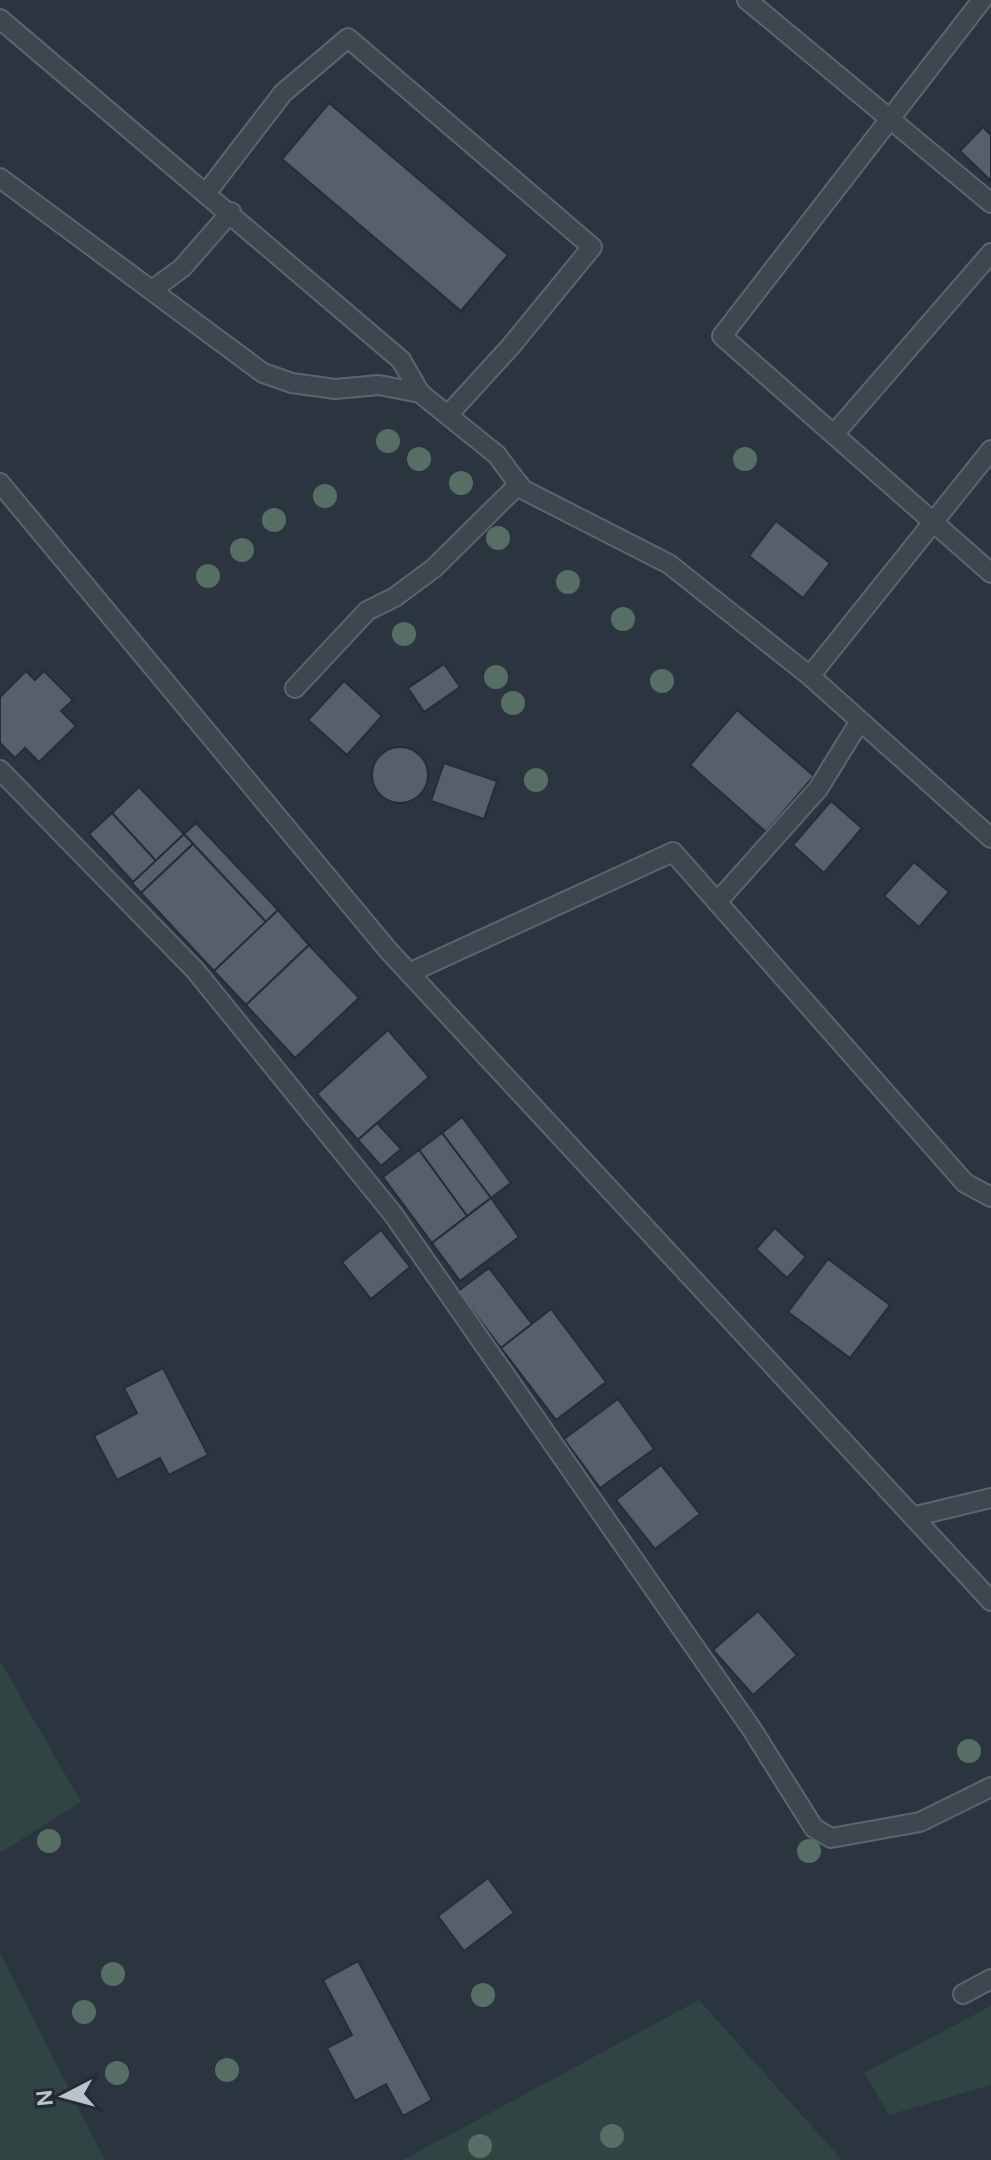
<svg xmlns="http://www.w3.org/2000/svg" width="991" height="2160" font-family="'DM Sans',sans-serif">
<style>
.green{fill:#2f4443}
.building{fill:#56606d;stroke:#252e38;stroke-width:2}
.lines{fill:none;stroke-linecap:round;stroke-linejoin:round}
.service-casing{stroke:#5c656e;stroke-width:22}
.service{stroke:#3e4750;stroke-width:18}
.tree{fill:#576e64}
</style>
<rect width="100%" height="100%" fill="#2a3540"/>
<g class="green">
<path d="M0,1661L81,1802L0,1853Z"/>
<path d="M0,1953L105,2160H0Z"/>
<path d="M699,2000L842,2160H403Z"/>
<path d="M991,2006V2085L889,2115L864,2073Z"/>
</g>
<g class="building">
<path d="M329,103L508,255L461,311L282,159Z"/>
<path d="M983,127L991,135V181L960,151Z"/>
<path d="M776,521L830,563L803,598L749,556Z"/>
<path d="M444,664L460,687L424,712L408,688Z"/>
<path d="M26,671L35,680L44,671L73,700L61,711L76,726L39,762L25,748L15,758L0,743V697Z"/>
<path d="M344,681L382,716L347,755L308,720Z"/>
<path d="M737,710L814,776L766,832L690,765Z"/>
<circle cx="400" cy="775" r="28"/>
<path d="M444,763L497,781L484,819L431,801Z"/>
<path d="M139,787L184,834L156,861L112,813Z"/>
<path d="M831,801L862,828L824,873L793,845Z"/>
<path d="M112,813L156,861L133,882L89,834Z"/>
<path d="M196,823L278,910L266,922L184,834Z"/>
<path d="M184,834L193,844L141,893L132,883Z"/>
<path d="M193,844L266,922L214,971L141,893Z"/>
<path d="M914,862L949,892L919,927L884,896Z"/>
<path d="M278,910L309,945L246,1005L214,971Z"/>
<path d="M309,945L359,998L295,1058L246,1005Z"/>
<path d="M388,1030L429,1077L358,1140L317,1094Z"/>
<path d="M462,1117L511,1183L491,1198L442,1133Z"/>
<path d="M377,1123L401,1149L381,1166L358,1140Z"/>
<path d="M442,1133L491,1198L467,1216L419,1150Z"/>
<path d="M419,1150L467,1216L432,1243L383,1177Z"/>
<path d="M491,1198L519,1237L460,1281L432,1243Z"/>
<path d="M775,1228L806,1257L787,1278L756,1249Z"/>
<path d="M381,1230L410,1267L371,1299L342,1262Z"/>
<path d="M828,1259L890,1305L850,1358L788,1312Z"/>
<path d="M489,1268L532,1324L501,1348L458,1291Z"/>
<path d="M551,1309L606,1382L556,1420L501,1348Z"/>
<path d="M163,1368L208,1455L169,1475L160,1458L117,1480L94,1436L137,1413L124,1388Z"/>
<path d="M618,1399L654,1449L600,1488L564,1439Z"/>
<path d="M661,1465L700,1514L655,1549L616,1500Z"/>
<path d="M758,1611L797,1655L753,1695L713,1650Z"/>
<path d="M488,1878L514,1913L464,1951L438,1916Z"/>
<path d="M358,1961L432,2100L403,2116L386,2084L355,2101L327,2048L352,2035L323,1980Z"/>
</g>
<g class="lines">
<defs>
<g id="service">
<path d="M747,0L991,203"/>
<path d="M982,0L722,336L991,573"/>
<path d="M0,19L401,360L420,393"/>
<path d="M0,178L263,373L292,383L335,389L379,385L420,393L497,455L522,489L669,564L810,676L991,838"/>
<path d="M207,192L283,93L348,38L592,247L511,346L448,415"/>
<path d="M152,290L182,268L231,212"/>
<path d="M835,433L991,253"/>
<path d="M0,483L388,950L991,1601"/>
<path d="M810,676L991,450"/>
<path d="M295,688L367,611L395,597L434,568L519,484"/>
<path d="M0,770L195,970L393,1214L751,1728L814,1828L831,1838L920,1822L991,1787"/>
<path d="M717,902L818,789L860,721"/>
<path d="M409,973L673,852L965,1183L991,1197"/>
<path d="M916,1516L991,1498"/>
<path d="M963,1994L991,1979"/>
</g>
</defs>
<use href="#service" class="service-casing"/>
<use href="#service" class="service"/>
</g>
<g class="tree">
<circle cx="388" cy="441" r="12"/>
<circle cx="419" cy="459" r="12"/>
<circle cx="745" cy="459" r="12"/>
<circle cx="461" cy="483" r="12"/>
<circle cx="325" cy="496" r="12"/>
<circle cx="274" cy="520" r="12"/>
<circle cx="498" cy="538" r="12"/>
<circle cx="242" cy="550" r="12"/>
<circle cx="208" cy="576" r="12"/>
<circle cx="568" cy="582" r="12"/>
<circle cx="623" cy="619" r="12"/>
<circle cx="404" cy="634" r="12"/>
<circle cx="496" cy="677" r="12"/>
<circle cx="662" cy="681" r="12"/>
<circle cx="513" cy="703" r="12"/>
<circle cx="536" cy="780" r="12"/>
<circle cx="969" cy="1751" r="12"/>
<circle cx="49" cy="1841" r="12"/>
<circle cx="809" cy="1851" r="12"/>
<circle cx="113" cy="1974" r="12"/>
<circle cx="483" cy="1995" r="12"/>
<circle cx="84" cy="2012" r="12"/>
<circle cx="227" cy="2070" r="12"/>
<circle cx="117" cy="2073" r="12"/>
<circle cx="612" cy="2136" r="12"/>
<circle cx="480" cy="2146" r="12"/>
</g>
<g transform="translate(64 2096) rotate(264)" stroke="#232c36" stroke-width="6" paint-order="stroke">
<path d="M0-6L14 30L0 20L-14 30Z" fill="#bbc2ca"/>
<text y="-12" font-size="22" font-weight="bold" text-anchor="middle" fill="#bbc2ca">N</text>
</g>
</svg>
